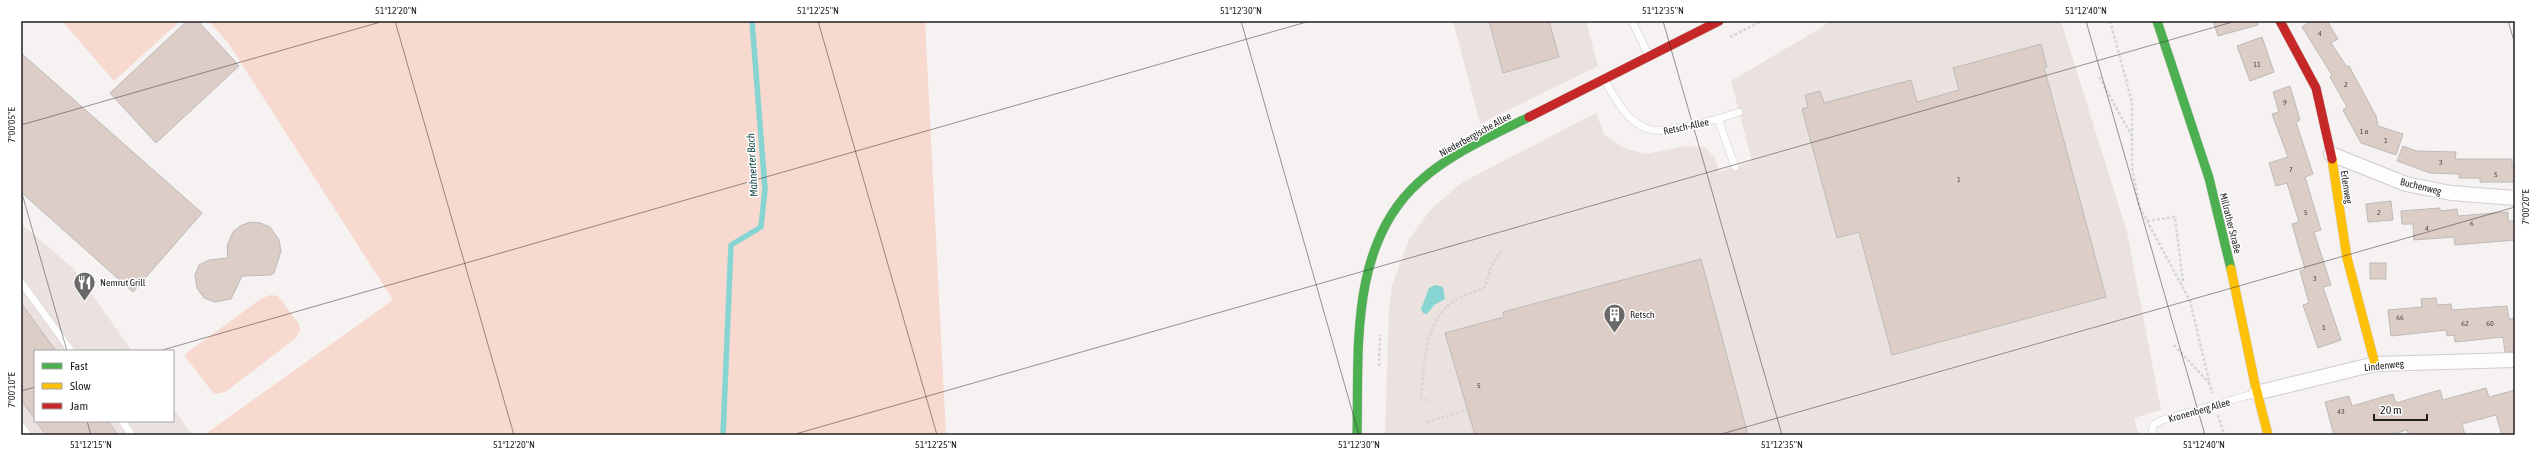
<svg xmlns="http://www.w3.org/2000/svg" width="2536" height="456" font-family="'Asap Condensed',sans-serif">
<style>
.built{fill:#ebe2df}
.green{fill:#f7d9cf}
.water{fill:#86d5d2}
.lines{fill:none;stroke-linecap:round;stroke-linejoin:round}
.stream{stroke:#86d5d2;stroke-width:5.5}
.building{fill:#ddcdc7;stroke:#bcbab9}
.lane-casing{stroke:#d0cecd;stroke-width:8}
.street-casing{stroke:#d0cecd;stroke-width:16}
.fast-casing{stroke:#d0cecd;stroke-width:10}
.slow-casing{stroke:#d0cecd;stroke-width:10}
.jam-casing{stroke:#d0cecd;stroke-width:10}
.path{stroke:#d6d6d6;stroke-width:2.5;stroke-dasharray:3 2;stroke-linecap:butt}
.lane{stroke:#fefdfd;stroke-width:7}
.street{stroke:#fefdfd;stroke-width:14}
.fast{stroke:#4caf50;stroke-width:9}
.slow{stroke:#ffc107;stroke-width:9}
.jam{stroke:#c62828;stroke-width:9}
.ticks{fill:none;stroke:#211e1e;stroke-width:1;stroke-opacity:0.45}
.labels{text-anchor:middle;stroke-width:3;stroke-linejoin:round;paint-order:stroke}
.number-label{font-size:8px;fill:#504a48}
.street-label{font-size:10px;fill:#211e1e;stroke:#fff}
.poi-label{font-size:10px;fill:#211e1e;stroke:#fff;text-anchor:start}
.water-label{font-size:11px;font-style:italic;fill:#144746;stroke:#fff}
.neatline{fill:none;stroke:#211e1e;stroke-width:1.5}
.ticks-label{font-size:10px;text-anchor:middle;fill:#211e1e}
</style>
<rect width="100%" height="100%" fill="#f5f2f1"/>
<g class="built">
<path d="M1453,21H1586L1598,66L1480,124Z"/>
<path d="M1829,21H2061L2127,232L2161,410L2134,418L2139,435H1385L1389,307L1392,286L1409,239L1432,208L1463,182L1596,113L1604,134L1624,148L1645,154L1687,146L1705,147L1715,158L1719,172L1752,161L1731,81L1824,26Z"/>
<path d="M21,224L73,268L132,351H35V421H173V408L192,435H21Z"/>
</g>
<g class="green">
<path d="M62,21H180L114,81Z"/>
<path d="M209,21H925L946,435H204L393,300L229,44Z"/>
<path d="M271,295L278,296L299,324L300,330L296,338L225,392L214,394L184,355L262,298Z"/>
</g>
<path class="water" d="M1436,285L1443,287L1445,299L1434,305L1427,314L1423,313L1421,309L1429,288Z"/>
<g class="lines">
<path class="stream" d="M723,435L731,245L761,227L765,189L752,21"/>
</g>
<g class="building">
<path d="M187,21H198L239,66L156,143L110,93Z"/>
<path d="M1489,21H1549L1559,57L1503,73Z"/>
<path d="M2213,21H2257L2258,25L2218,36Z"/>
<path d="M2311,21H2327L2338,39L2331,43L2347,67L2349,66L2376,116L2378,126L2403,134L2396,155L2361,143L2343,110L2347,107L2330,77L2332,75L2302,27Z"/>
<path d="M2262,37L2274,72L2250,81L2237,46Z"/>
<path d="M2041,44L2047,67H2044L2106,297L1892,355L1859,232L1837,238L1802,109L1808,107L1805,95L1820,91L1824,103L1911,80L1917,102L1959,90L1953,68Z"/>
<path d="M21,53L202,213L133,292L21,192Z"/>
<path d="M2290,86L2300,120L2296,122L2313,174L2305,177L2321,230L2314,232L2331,285L2323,287L2341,340L2318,348L2303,305L2309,303L2300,271L2305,269L2292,224L2299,222L2287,183L2276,186L2269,163L2288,157L2272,114L2279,112L2273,92Z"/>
<path d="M2403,146L2416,151L2456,152L2455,159H2512V166H2515V182H2480V178H2459V174L2430,173L2397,161Z"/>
<path d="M2391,201L2393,220L2368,222L2366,204Z"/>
<path d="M2440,208V211L2457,209L2458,216L2508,212V221H2515V240L2455,245L2454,237L2414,240L2413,224H2402L2401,211Z"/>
<path d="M250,222L260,223L270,227L279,240L281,251L274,273L271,275L242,276L231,299L215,302L204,298L197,288L195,275L199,265L209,260L228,258L227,246L233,232L240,226Z"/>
<path d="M1701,259L1748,435H1475L1445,333L1504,317L1503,312Z"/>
<rect x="2370" y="263" width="16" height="16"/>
<path d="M2436,298L2437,305L2451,304L2452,310L2507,306L2509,319L2515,318V352H2505L2503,337L2455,342L2454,335L2447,336L2446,330L2391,336L2388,310L2422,307L2421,299Z"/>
<path d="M21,303L56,351H35V419L21,400Z"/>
<path d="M2486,388L2489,397L2515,390V435H2502L2496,415L2462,424L2465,435H2409L2407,430L2389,435H2334L2325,402L2349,396L2352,406L2393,394L2396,403L2440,390L2443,400Z"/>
<path d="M36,421H108L118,435H46Z"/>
</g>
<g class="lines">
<defs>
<g id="lane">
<path d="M1632,21L1649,56"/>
<path d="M1605,81C1640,145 1655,134 1718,119L1735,167"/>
<path d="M1718,119L1739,112"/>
<path d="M21,282L71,351"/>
<path d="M122,421L132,435"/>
<path d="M21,426L28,435"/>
<path d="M2152,435L2153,425L2162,420L2256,393"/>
</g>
<g id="street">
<path d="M2331,154L2406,184L2451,193L2515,198"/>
<path d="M2256,393L2375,364L2515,360"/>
</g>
<g id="fast">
<path d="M2157,21L2209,178L2231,269"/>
<path d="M1357,435C1359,349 1349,245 1419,182C1451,153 1491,136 1529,117"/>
</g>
<g id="slow">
<path d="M2332,159L2347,258L2375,364"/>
<path d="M2231,269L2255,384L2268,435"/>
</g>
<g id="jam">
<path d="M2280,21L2316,88L2332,159"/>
<path d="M1529,117L1719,21"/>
</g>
</defs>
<use href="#lane" class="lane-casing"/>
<use href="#street" class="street-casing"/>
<use href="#fast" class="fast-casing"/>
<use href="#slow" class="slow-casing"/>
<use href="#jam" class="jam-casing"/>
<g class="path">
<path d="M2110,21L2132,102V168L2139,206L2190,301L2212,393"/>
<path d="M1730,37L1762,21"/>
<path d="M2099,77L2133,138"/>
<path d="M2147,221L2175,217L2183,282"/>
<path d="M2174,345L2210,384"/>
<path d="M1379,366L1380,335"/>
<path d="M1428,400L1422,399L1421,395C1425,362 1424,322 1454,301C1463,295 1475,292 1485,287L1491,267L1501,251"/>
<path d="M2218,415L2224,435"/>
<path d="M1427,422L1467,410"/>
</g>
<use href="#lane" class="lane"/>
<use href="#street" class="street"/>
<use href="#fast" class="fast"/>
<use href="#slow" class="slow"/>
<use href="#jam" class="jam"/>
</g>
<path class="ticks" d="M395,21L514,435M818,21L937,435M1241,21L1359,435M1663,21L1782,435M2086,21L2205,435M2508,21L2515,44M21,125L384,21M21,190L67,351M159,351L1310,21M21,391L35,387M87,421L91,435M792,435L2236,21M1718,435L2515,207"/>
<defs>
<symbol id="restaurant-pin" viewBox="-11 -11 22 30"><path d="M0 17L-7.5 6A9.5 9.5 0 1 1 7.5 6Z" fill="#6b6868" stroke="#fff"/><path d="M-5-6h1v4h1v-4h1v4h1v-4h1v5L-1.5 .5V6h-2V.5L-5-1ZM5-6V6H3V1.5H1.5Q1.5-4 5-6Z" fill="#fff"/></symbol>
<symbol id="building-pin" viewBox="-11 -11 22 30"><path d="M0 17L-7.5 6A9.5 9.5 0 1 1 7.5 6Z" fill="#6b6868" stroke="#fff"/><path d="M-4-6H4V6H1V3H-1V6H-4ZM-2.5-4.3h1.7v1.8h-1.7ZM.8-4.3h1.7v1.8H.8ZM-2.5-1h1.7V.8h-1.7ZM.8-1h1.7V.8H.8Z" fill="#fff"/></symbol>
</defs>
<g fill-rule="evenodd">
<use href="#restaurant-pin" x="72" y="270" width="25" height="34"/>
<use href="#building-pin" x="1602" y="302" width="25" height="34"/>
</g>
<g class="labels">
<g class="number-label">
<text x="2320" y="36">4</text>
<text x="2257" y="67">11</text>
<text x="2346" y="87">2</text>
<text x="2285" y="105">9</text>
<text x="2364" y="134">1 a</text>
<text x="2386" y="143">1</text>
<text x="2441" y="165">3</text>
<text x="2291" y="172">7</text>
<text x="2496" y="177">5</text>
<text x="1959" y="182">1</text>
<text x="2306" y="215">5</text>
<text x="2379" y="215">2</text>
<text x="2472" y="226">6</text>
<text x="2427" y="231">4</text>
<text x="2315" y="281">3</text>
<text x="2400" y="320">66</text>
<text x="2465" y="326">62</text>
<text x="2490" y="326">60</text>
<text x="2324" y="330">1</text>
<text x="1479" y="388">5</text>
<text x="2341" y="414">43</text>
</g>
<g class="street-label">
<text transform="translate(1686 126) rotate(-12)" y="4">Retsch-Allee</text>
<text transform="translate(1475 134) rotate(-29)" y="4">Niederbergische Allee</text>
<text transform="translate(2421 186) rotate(14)" y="4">Buchenweg</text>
<text transform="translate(2347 187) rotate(81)" y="4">Erlenweg</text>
<text transform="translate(2231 223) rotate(76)" y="4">Millrather Straße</text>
<text transform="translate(2384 365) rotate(-6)" y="4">Lindenweg</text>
<text transform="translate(2199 410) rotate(-16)" y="4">Kronenberg Allee</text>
</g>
<g class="poi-label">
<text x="100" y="286">Nemrut Grill</text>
<text x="1630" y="318">Retsch</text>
</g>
<g class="water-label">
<text transform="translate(752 165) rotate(-93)" y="4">Mahnerter Bach</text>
</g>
</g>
<rect width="2536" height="456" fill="none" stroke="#ffffff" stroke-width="44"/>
<rect x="34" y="350" width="140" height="72" fill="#ffffff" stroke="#a6a5a5"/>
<rect x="42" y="363" width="20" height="6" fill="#4caf50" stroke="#a6a5a5"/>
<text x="70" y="370" font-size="12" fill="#211e1e">Fast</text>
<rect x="42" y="383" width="20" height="6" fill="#ffc107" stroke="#a6a5a5"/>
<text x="70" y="390" font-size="12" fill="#211e1e">Slow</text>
<rect x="42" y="403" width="20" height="6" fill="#c62828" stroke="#a6a5a5"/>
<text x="70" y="410" font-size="12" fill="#211e1e">Jam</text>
<path d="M2374 414v6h53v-6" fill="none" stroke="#211e1e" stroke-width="2"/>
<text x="2380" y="414" font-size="12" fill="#211e1e" stroke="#ffffff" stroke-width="3" paint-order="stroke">20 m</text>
<rect x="22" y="22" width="2492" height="412" class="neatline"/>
<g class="ticks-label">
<text x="396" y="14">51°12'20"N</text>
<text x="818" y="14">51°12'25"N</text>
<text x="1241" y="14">51°12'30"N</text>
<text x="1663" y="14">51°12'35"N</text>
<text x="2086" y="14">51°12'40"N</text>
<text transform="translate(11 125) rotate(-90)" y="4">7°00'05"E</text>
<text transform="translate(2525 207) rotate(-90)" y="4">7°00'20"E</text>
<text transform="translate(11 390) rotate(-90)" y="4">7°00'10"E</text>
<text x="91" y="448">51°12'15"N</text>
<text x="514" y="448">51°12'20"N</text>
<text x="936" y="448">51°12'25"N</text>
<text x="1359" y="448">51°12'30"N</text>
<text x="1782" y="448">51°12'35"N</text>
<text x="2204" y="448">51°12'40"N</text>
</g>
</svg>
